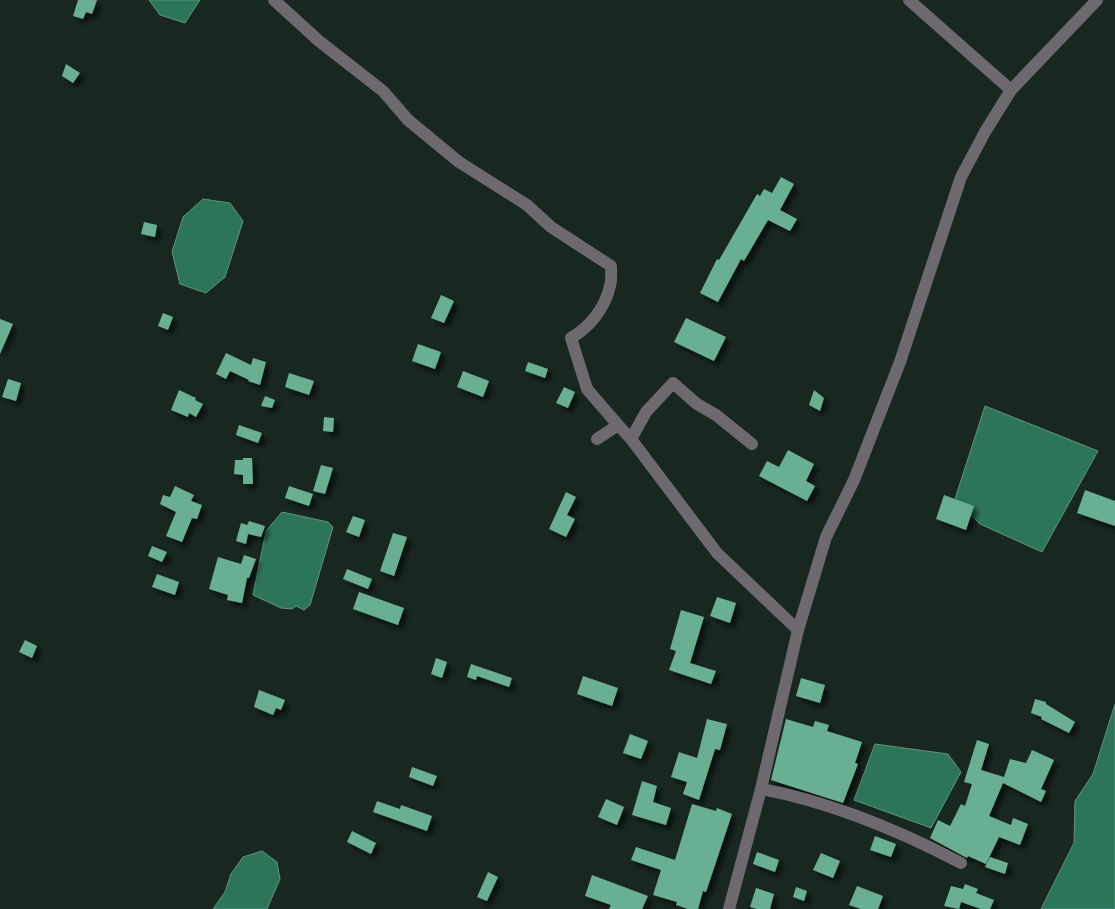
<svg xmlns="http://www.w3.org/2000/svg" width="1115" height="909" font-family="'Titillium Web',sans-serif">
<style>
.water{fill:#2d7559;stroke:#5f9480}
.building{fill:#69b092;filter:url(#shadow)}
.lines{fill:none;stroke-linecap:round;stroke-linejoin:round}
.minor{stroke:#6e696e;stroke-width:12}
</style>
<defs>
<filter id="shadow"><feDropShadow dx="4.5" dy="4.5" stdDeviation="2.5" flood-color="#0009"/></filter>
</defs>
<rect width="100%" height="100%" fill="#192721"/>
<g class="water">
<path d="M149,0H200L185,23L160,15Z"/>
<path d="M203,199L230,203L243,221L225,277L206,293L180,284L172,252L183,217Z"/>
<path d="M985,406L1098,451L1042,552L980,524L955,499Z"/>
<path d="M282,512L328,522L333,527L310,605L304,610L296,606L292,609L281,608L253,595L266,531Z"/>
<path d="M1115,704V909H1041L1074,843L1075,801L1093,774Z"/>
<path d="M875,744L948,754L961,772L931,828L854,800Z"/>
<path d="M262,851L277,862L280,879L267,909H213L225,892L231,874L243,857Z"/>
</g>
<g class="building">
<path d="M78,0H97L92,14L86,12L83,19L73,16Z"/>
<path d="M66,64L80,73L73,83L62,76Z"/>
<path d="M781,177L794,184L780,210L797,219L790,231L768,220L744,261L741,259L718,302L700,293L717,259L719,260L757,194L760,196L764,189L772,193Z"/>
<path d="M144,222L157,225L155,237L141,234Z"/>
<path d="M441,295L454,301L444,323L431,318Z"/>
<path d="M163,313L173,317L168,330L158,326Z"/>
<path d="M686,318L726,337L714,361L674,342Z"/>
<path d="M0,319L13,324L0,354Z"/>
<path d="M418,344L441,352L435,369L412,361Z"/>
<path d="M226,353L251,365L253,358L266,362L260,385L248,381L249,380L230,371L226,379L216,374Z"/>
<path d="M528,362L548,369L545,378L525,371Z"/>
<path d="M463,371L489,381L483,397L457,387Z"/>
<path d="M289,373L314,381L309,395L285,387Z"/>
<path d="M8,379L21,383L16,401L2,397Z"/>
<path d="M564,387L575,392L568,408L556,403Z"/>
<path d="M179,390L196,398L195,400L203,404L196,417L189,413L188,417L171,410Z"/>
<path d="M814,390L824,398L820,411L809,405Z"/>
<path d="M265,396L275,400L272,408L261,406Z"/>
<path d="M324,417L334,418L333,432L323,431Z"/>
<path d="M239,425L262,433L258,443L236,435Z"/>
<path d="M788,450L814,464L806,481L815,486L807,501L759,476L767,461L779,467Z"/>
<path d="M243,458H252L253,484H243V475L234,474L235,460H243Z"/>
<path d="M321,465L333,468L325,494L313,491Z"/>
<path d="M175,486L194,495L191,501L202,505L197,519L192,518L182,542L166,536L176,512L160,504L163,495L170,497Z"/>
<path d="M289,486L313,494L309,506L285,498Z"/>
<path d="M1085,490L1115,501V526L1077,513Z"/>
<path d="M566,492L576,497L567,515L575,519L566,537L549,529Z"/>
<path d="M944,495L974,506L966,530L936,519Z"/>
<path d="M353,516L365,520L359,537L346,532Z"/>
<path d="M249,521L265,526L261,537L248,534L246,544L236,541L241,523L247,525Z"/>
<path d="M393,533L407,537L394,576L380,571Z"/>
<path d="M152,546L167,552L162,562L148,556Z"/>
<path d="M244,555L256,559L249,578H247L242,603L227,600L228,595L209,589L218,557L241,564Z"/>
<path d="M347,569L372,579L368,589L343,579Z"/>
<path d="M157,574L179,582L175,595L152,587Z"/>
<path d="M359,592L404,608L398,625L353,609Z"/>
<path d="M717,597L736,603L730,623L710,616Z"/>
<path d="M681,610L704,617L690,663L716,671L711,684L669,670L676,651L670,649Z"/>
<path d="M25,640L37,646L32,658L19,652Z"/>
<path d="M436,658L447,662L442,678L431,674Z"/>
<path d="M471,664L512,678L509,687L477,676L476,680L467,677Z"/>
<path d="M583,676L618,688L612,706L577,694Z"/>
<path d="M801,678L825,685L820,703L796,696Z"/>
<path d="M259,690L285,700L281,710L276,708L273,715L254,707Z"/>
<path d="M1035,699L1046,702V704L1075,722L1069,733L1041,719L1042,717L1031,713Z"/>
<path d="M707,719L727,724L720,750L715,749L699,800L683,794L687,782L671,777L679,752L697,758Z"/>
<path d="M786,719L813,727L815,721L829,725L827,731L862,742L855,763L858,764L843,803L771,780Z"/>
<path d="M630,734L648,741L641,759L623,753Z"/>
<path d="M977,740L989,744L981,770L1004,777L1010,759L1026,763L1032,750L1054,760L1041,789L1046,791L1041,802L1003,783L989,816L1011,825L1013,818L1028,824L1020,845L999,837L986,864L968,856L967,858L930,838L938,820L950,826L961,804L965,806L972,784L964,782Z"/>
<path d="M412,767L437,776L433,786L409,777Z"/>
<path d="M642,781L657,786L653,802L671,808L666,825L632,815Z"/>
<path d="M606,799L624,807L617,825L598,817Z"/>
<path d="M377,801L400,809L401,805L432,816L427,831L373,812Z"/>
<path d="M692,804L716,811L717,808L732,814L706,892L703,891L698,909H688L676,905L677,902L653,895L661,870L631,860L636,847L675,860Z"/>
<path d="M352,831L376,843L371,854L347,842Z"/>
<path d="M875,836L896,844L891,857L870,850Z"/>
<path d="M757,852L779,860L775,872L753,864Z"/>
<path d="M821,853L840,861L833,878L813,870Z"/>
<path d="M990,857L1008,863L1005,874L985,867Z"/>
<path d="M488,872L498,877L487,901L477,897Z"/>
<path d="M592,875L648,896L642,909H609L611,905L585,896Z"/>
<path d="M965,884L978,889L976,893L994,900L990,909H981L961,902L959,909L944,906L951,886L963,889Z"/>
<path d="M857,886L883,896L878,909H861L849,905Z"/>
<path d="M796,887L807,891L804,901L793,897Z"/>
<path d="M756,888L774,894L770,909H757L750,907Z"/>
</g>
<g class="lines">
<g class="minor">
<path d="M274,0L319,41L383,91L408,120L459,162L527,205L551,227L611,266C611,273 612,280 610,286C605,308 590,327 571,338L587,389L618,425"/>
<path d="M909,0L1011,90"/>
<path d="M597,439L618,425L631,439L717,553L798,630"/>
<path d="M631,439L646,412L673,383L697,404L716,415L752,444"/>
<path d="M761,789C831,802 898,830 961,863"/>
<path d="M729,909L761,789L798,630L826,537L854,480L900,362L961,177L985,132L1011,90L1097,0"/>
</g>
</g>
</svg>
